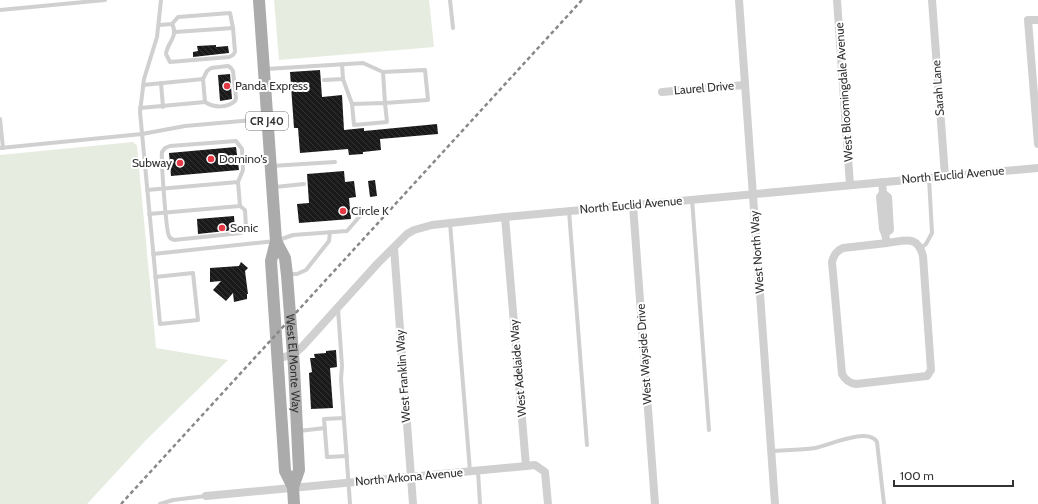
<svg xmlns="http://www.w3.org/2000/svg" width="1038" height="504" font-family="Cabin,sans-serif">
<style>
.grass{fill:#e6ecdf}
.building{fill:url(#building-back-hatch)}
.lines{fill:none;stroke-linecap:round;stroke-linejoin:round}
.service{stroke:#d0d0d0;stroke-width:4}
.minor{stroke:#d0d0d0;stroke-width:8}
.primary{stroke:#ababab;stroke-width:12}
.rail{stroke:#888;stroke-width:2.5;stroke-dasharray:4 3;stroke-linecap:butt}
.poi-dot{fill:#e63946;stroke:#fff;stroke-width:1.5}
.labels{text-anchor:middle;stroke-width:4;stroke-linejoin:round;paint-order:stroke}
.shield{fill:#fff;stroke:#707070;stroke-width:1}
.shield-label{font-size:11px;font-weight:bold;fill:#333}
.poi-label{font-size:12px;fill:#333;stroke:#fff;text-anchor:start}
.street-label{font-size:12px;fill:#333;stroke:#fff}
</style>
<defs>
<pattern id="building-back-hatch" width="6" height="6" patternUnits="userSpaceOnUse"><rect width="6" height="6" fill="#1a1a1a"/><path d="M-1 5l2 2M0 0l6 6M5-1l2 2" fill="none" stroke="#333"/></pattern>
</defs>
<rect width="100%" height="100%" fill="#fff"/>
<g class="grass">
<path d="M274,0H429L434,47L279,60Z"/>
<path d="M133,142L137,146L156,348L228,360L146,440L87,504H0V155Z"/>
</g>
<g class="building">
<path d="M216,45V47L228,46L229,53L193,57V52L198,51L197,46Z"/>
<path d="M320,70L322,97L342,95L344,130L364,128V131L437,124L438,134L380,139L381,150L363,152V154L349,155L348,149L300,153L298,128H294L290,72Z"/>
<path d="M230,74L232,99L220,101L218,75Z"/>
<path d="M236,147L239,170L171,176L169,153Z"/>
<path d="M344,171L345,182L354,181L356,197L349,198L351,219L299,223L297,204L309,203L307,174Z"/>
<path d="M375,180L377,196L370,197L368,181Z"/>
<path d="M234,216L235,230L198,234L197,219Z"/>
<path d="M241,262L248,268L245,271L248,294H247V299L234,302L233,293L226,301L213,290L221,281L210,282V268L239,266Z"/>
<path d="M336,350L337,367L330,368L333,408L311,409L309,373L312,372L310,358H315L314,354L326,353V351Z"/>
</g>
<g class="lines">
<g class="service">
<path d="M450,0L453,28"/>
<path d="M0,10L105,0"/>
<path d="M159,25L172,24L178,17L230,13L233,28L235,52L233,55L229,57L170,62L166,54C167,43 179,36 172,24"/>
<path d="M175,32L233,28"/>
<path d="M266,69L363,63L383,72L425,70L428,100L385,103L383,72"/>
<path d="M203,79L207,71L211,68L228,66L231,68L233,71L236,98L235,101C227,108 214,108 205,102"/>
<path d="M343,79L352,104L385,103L387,122L354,125L352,104"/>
<path d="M324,80L343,79L342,64"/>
<path d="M161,83L163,107"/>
<path d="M140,108L205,102L203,79L143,85"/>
<path d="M0,119L3,148"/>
<path d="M0,148L142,134L185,126L266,119"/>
<path d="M271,166L335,162"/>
<path d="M238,182L243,170L242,149L236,141L170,146L165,148L162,152C161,160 166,231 169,236C170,239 172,239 174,240L241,233L246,227L245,210L240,206"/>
<path d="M275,187L304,184"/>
<path d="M147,190L238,182L240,206L149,214"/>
<path d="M692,199L709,430"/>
<path d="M569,211L587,445"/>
<path d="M450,223L470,471"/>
<path d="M921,248L926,244L932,233L929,178"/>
<path d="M153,254L276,241L293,235L347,231L366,209"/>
<path d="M289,274H297L306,270L329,241L330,232"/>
<path d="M155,277L193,273L198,320L160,324L140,112L144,79L157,37L161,0"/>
<path d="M338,309L342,366L341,379L350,504"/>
<path d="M344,418L324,419L327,457L347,456"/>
<path d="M299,431L325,428"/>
<path d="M771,451C786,450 801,450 815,448C830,445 868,427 877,442L884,504"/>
<path d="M478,471L480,504"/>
<path d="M160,504L173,500L206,496"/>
</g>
<g class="minor">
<path d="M739,0L775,504"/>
<path d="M837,0L850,185"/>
<path d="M932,0L945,176"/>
<path d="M1038,20H1028L1038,144"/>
<path d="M662,92L745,85"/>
<path d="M882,182L883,193L880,197L883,229L885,234L890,230L888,197L883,193"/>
<path d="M633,205L655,504"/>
<path d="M505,217L526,466L535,465L545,472L548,504"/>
<path d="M885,234L887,243C905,241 917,234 923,256L931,370L927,376L856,384C849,383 845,380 842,374L832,262C834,255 836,251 843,248L887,243"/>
<path d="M394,248L413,504"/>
<path d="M277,359L294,354L302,347L378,263L407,234L414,230L432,225L505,217L1038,168"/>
<path d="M206,496L526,466"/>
</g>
<g class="primary">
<path d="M259,0L276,241L271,261L285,471L293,487L294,504"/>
<path id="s1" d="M276,241L285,258L287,275L294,367L299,470L293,487"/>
</g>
<path class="rail" d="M121,504L582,0"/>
</g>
<g class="poi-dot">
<circle cx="227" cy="86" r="4"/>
<circle cx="211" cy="159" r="4"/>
<circle cx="180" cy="163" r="4"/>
<circle cx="343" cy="211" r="4"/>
<circle cx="222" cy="228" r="4"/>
</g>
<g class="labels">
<rect class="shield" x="246" y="112" width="42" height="18" rx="3"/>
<g class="shield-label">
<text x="267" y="125">CR J40</text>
</g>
<g class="poi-label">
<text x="235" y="90">Panda Express</text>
<text x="219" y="163">Domino's</text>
<text x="172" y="167" text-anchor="end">Subway</text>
<text x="351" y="215">Circle K</text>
<text x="230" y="232">Sonic</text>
</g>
<g class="street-label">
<text transform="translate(704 88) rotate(-5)" y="4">Laurel Drive</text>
<text transform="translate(938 88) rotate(-94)" y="4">Sarah Lane</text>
<text transform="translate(844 92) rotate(-94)" y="4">West Bloomingdale Avenue</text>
<text transform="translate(953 175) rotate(-5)" y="4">North Euclid Avenue</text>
<text transform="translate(631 205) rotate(-5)" y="4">North Euclid Avenue</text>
<text transform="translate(757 252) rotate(-94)" y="4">West North Way</text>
<text transform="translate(644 354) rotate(-94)" y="4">West Wayside Drive</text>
<text dy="4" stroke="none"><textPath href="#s1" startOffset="125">West El Monte Way</textPath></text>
<text transform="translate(518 368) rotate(-95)" y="4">West Adelaide Way</text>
<text transform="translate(403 376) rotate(-94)" y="4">West Franklin Way</text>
<text transform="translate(409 477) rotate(-5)" y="4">North Arkona Avenue</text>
</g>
</g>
<path d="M894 480v6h119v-6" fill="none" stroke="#333333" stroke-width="2"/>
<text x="900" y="480" font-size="12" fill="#333333" stroke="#ffffff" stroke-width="3" paint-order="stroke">100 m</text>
</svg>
